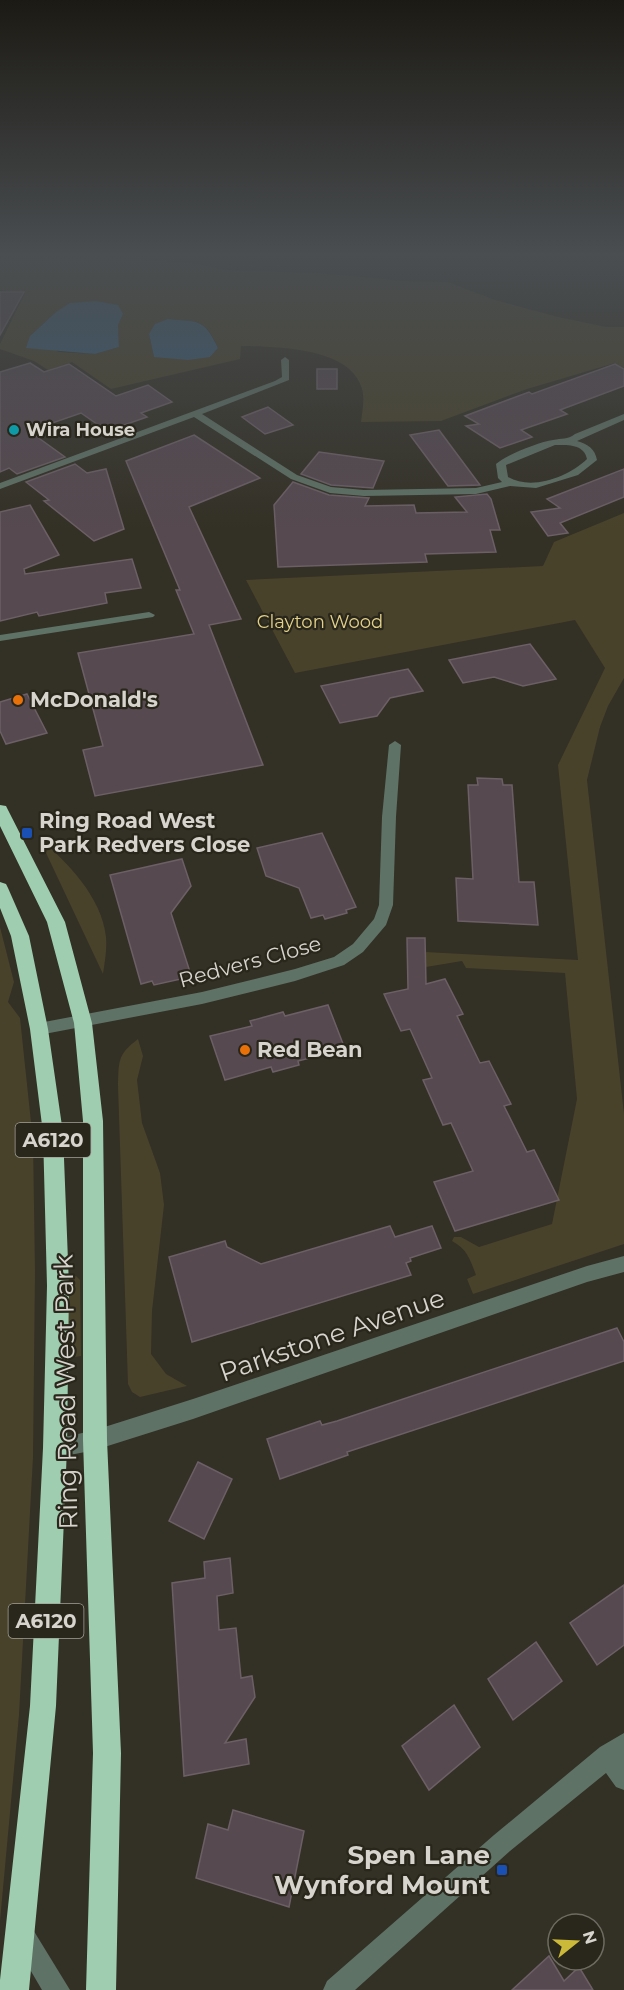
<svg xmlns="http://www.w3.org/2000/svg" width="624" height="1990" font-family="Montserrat,sans-serif">
<style>
.green{fill:#48422a;fill-rule:evenodd}
.water{fill:#385e7b}
.building{fill:#564950;stroke:#6c5f66;stroke-width:1.5}
.lines{fill:none;stroke-linecap:round;stroke-linejoin:round}
.minor{fill:#5f7266;fill-rule:evenodd}
.highway{fill:#9ecdb0;fill-rule:evenodd}
.culture-dot{fill:#0f9aa8;stroke:#29261b;stroke-width:2}
.food-dot{fill:#e8710a;stroke:#29261b;stroke-width:2}
.transit-dot{fill:#1a4fb4;stroke:#29261b;stroke-width:2}
.labels{text-anchor:middle;stroke-width:4.5;stroke-linejoin:round;paint-order:stroke}
.far-poi-label{font-size:18px;font-weight:bold;fill:#d6d4cd;stroke:#29261b;text-anchor:start}
.far-park-label{font-size:18px;fill:#e3d189;stroke:#29261b}
.shield{fill:#29261b;stroke:#a2a098;stroke-width:1.5}
.shield-label{font-size:20px;font-weight:bold;fill:#d6d4cd}
.poi-label{font-size:21px;font-weight:bold;fill:#d6d4cd;stroke:#29261b;text-anchor:start}
.street-label{font-size:21px;fill:#d6d4cd;stroke:#29261b}
.near-street-label{font-size:26px;fill:#d6d4cd;stroke:#29261b}
.near-poi-label{font-size:26px;font-weight:bold;fill:#d6d4cd;stroke:#29261b;text-anchor:end}
</style>
<rect width="100%" height="100%" fill="#333025"/>
<g class="green">
<path d="M102,256L198,264L224,270L317,273L405,281L448,282L495,300L558,317L606,327H624V368L615,363L527,389L441,421L361,422C362,413 365,399 362,389C351,347 276,347 241,346L240,359L111,389L72,362L48,370L34,361L0,349V344L25,293L0,290V257L26,259ZM56,312L123,314L118,325L119,347L95,354L59,352L30,336ZM168,319C199,322 205,318 218,348L210,357H154L149,334Z"/>
<path d="M624,513V678L608,706L600,727L587,780L624,1114V1244L473,1294L467,1279L476,1275C470,1259 467,1249 452,1241L454,1237H461L479,1247L552,1224L577,1099L565,973L466,968L462,961L426,967L425,952L578,960L558,765L605,668L575,620L295,673L246,580L543,566L554,542Z"/>
<path d="M39,838C67,862 102,897 106,937C107,949 105,961 103,974Z"/>
<path d="M0,927L14,982L8,1002L20,1018L33,1141L35,1271L33,1457L19,1715L0,1921Z"/>
<path d="M138,1039L143,1056L137,1080L142,1123L160,1173L164,1205L152,1311L151,1354L166,1374L187,1386L140,1397L132,1392L128,1384L118,1086C119,1061 117,1055 138,1039Z"/>
<path d="M76,1276L80,1280L81,1356L69,1358L68,1278Z"/>
</g>
<g class="water">
<path d="M96,301L118,305L123,314L118,325L119,347L95,354L26,348L30,336L56,312L70,303Z"/>
<path d="M168,319C199,322 204,318 218,348L210,357L188,360L154,357L149,334L155,324Z"/>
</g>
<g class="building">
<path d="M0,292H24L0,335Z"/>
<path d="M30,363L44,372L69,364L116,396L148,385L172,402L141,413L147,417L107,431L81,413L29,431L65,457L17,474L9,468L0,472V372Z"/>
<path d="M615,364L624,369V386L560,410L567,414L521,430L532,437L500,448L466,426L479,424L465,416L529,392L532,394Z"/>
<rect x="317" y="369" width="20" height="20"/>
<path d="M268,407L293,425L265,434L242,417Z"/>
<path d="M439,430L480,485L448,486L410,435Z"/>
<path d="M194,435L260,478L189,507L241,619L209,625L263,765L95,796L83,750L103,746L78,653L194,634L176,590H180L126,461Z"/>
<path d="M319,452L355,457L384,461L373,488L331,485L301,474Z"/>
<path d="M75,464L87,473L106,469L124,529L94,541L44,501L49,500L26,482Z"/>
<path d="M624,469V497L560,523L568,533L548,536L531,512L560,508L547,499Z"/>
<path d="M293,482L329,495L369,498L365,506L414,505L416,513L467,512L455,497L487,494L491,499L500,530H490L496,552L425,554L427,562L278,567L274,505Z"/>
<path d="M30,505L59,555L24,569L25,574L132,559L141,588L105,593L107,603L39,616L37,612L0,621V512Z"/>
<path d="M530,644L556,679L523,686L494,677L463,683L449,660Z"/>
<path d="M408,669L423,691L390,698L377,716L340,723L321,686Z"/>
<path d="M27,694L47,733L6,744L0,731V702Z"/>
<path d="M477,778L502,779L503,785H512L519,882H534L538,925L458,921L456,878L473,879L468,785H478Z"/>
<path d="M322,833L356,907L346,910L347,913L325,919L323,915L311,918L299,888L266,876L257,848Z"/>
<path d="M182,859L191,886L171,913L190,972L180,975L181,979L154,985L152,981L141,984L110,875Z"/>
<path d="M407,938H425L426,984L445,979L463,1014L457,1016L480,1063L489,1061L511,1104L504,1106L527,1152L534,1150L559,1200L455,1231L434,1182L473,1171L451,1123L443,1125L423,1080L432,1078L410,1029L401,1031L384,994L408,989Z"/>
<path d="M328,1005L345,1049L298,1061L299,1065L273,1072L271,1067L225,1080L210,1036L252,1026L250,1021L283,1012L285,1016Z"/>
<path d="M390,1226L395,1237L432,1226L441,1248L410,1258L411,1261L406,1263L411,1275L192,1342L169,1257L225,1241L227,1247L261,1264Z"/>
<path d="M617,1328L624,1342V1361L347,1452L348,1455L280,1479L267,1439L320,1421L322,1425L337,1421Z"/>
<path d="M198,1462L232,1479L204,1539L169,1521Z"/>
<path d="M230,1558L233,1593L217,1596L219,1630L236,1628L241,1678L252,1676L255,1697L225,1743L246,1739L249,1764L184,1776L172,1583L205,1578L204,1562Z"/>
<path d="M624,1585V1645L597,1665L570,1623Z"/>
<path d="M536,1642L562,1681L513,1720L488,1679Z"/>
<path d="M454,1705L480,1747L429,1790L402,1746Z"/>
<path d="M233,1810L304,1831L289,1907L196,1878L208,1824L228,1830Z"/>
<path d="M549,1956L564,1981L579,1967L593,1990H512Z"/>
</g>
<g class="lines">
<g class="minor">
<path d="M285,357L289,360V380L202,414L297,475L331,487L364,490L476,488L502,482L498,478L496,464C506,455 539,442 553,440C562,438 567,440 575,434L624,414V420L577,441C588,444 595,449 597,460L578,475L536,488L510,486L476,494L364,496L330,493L291,479L194,417L0,489V483L275,381L282,377L281,360ZM555,445C568,445 584,444 587,459C568,477 532,491 508,477L506,465Z"/>
<path d="M149,612L155,615L153,617L0,641V635Z"/>
<path d="M395,741L401,745L396,817L393,905L386,925L363,952L344,965L295,981L202,1004L39,1035L34,1033L31,1029L34,1025L39,1023L202,992L295,969L334,957L353,944L374,919L379,905L382,817L389,745Z"/>
<path d="M624,1256V1272L587,1282L193,1419L95,1450L55,1458L48,1455L45,1448L48,1441L95,1430L193,1399L587,1266Z"/>
<path d="M624,1733V1790L616,1787L606,1773L510,1851L355,1990H323L327,1981L494,1835L600,1747Z"/>
<path d="M23,1925L32,1928L70,1990H42L11,1937L14,1928Z"/>
</g>
<g class="highway">
<path d="M0,805L6,806L8,810L65,922L92,1023L103,1121L107,1440L121,1753L116,1990H86L93,1753L83,1440V1121L74,1023L47,922L0,826Z"/>
<path d="M0,882L6,884L8,888L29,936L48,1029L63,1133L69,1286L67,1448L56,1706L29,1990H0V1980L30,1706L43,1448L47,1286L43,1133L30,1029L11,936L0,908Z"/>
</g>
</g>
<linearGradient id="sky" x2="0" y2="1"><stop stop-color="#1c1a14"/><stop offset="0.48" stop-color="#4a4e51"/><stop offset="1" stop-color="#4a4e51" stop-opacity="0"/></linearGradient>
<rect width="624" height="531" fill="url(#sky)"/>
<circle class="culture-dot" cx="14" cy="430" r="6"/>
<g class="food-dot">
<circle cx="18" cy="700" r="6"/>
<circle cx="245" cy="1050" r="6"/>
</g>
<g class="transit-dot">
<rect x="21" y="827" width="12" height="12" rx="3"/>
<rect x="496" y="1864" width="12" height="12" rx="3"/>
</g>
<g class="labels">
<g class="far-poi-label">
<text x="26" y="436">Wira House</text>
</g>
<g class="far-park-label">
<text x="320" y="628">Clayton Wood</text>
</g>
<g class="shield">
<rect x="15.5" y="1123" width="75" height="34" rx="4.5"/>
<rect x="8.5" y="1604" width="75" height="34" rx="4.5"/>
</g>
<g class="shield-label">
<text x="53" y="1147">A6120</text>
<text x="46" y="1628">A6120</text>
</g>
<g class="poi-label">
<text x="30" y="707">McDonald's</text>
<text x="39" y="828">Ring Road West<tspan x="39" dy="24">Park Redvers Close</tspan></text>
<text x="257" y="1057">Red Bean</text>
</g>
<g class="street-label">
<text transform="translate(250 962) rotate(-15)" y="7">Redvers Close</text>
</g>
<g class="near-street-label">
<text transform="translate(332 1335) rotate(-19)" y="9">Parkstone Avenue</text>
<text transform="translate(66 1392) rotate(-91)" y="9">Ring Road West Park</text>
</g>
<g class="near-poi-label">
<text x="490" y="1864">Spen Lane<tspan x="490" dy="30">Wynford Mount</tspan></text>
</g>
</g>
<g transform="translate(576 1942) rotate(72)"><circle r="28" fill="#29261b" stroke="#6e6c62" stroke-width="1.5"/>
<path d="M0-4.5L10 22L0 15L-10 22Z" fill="#cbb939"/>
<text y="-9" font-size="16" font-weight="bold" text-anchor="middle" fill="#d6d4cd">N</text>
</g>
</svg>
